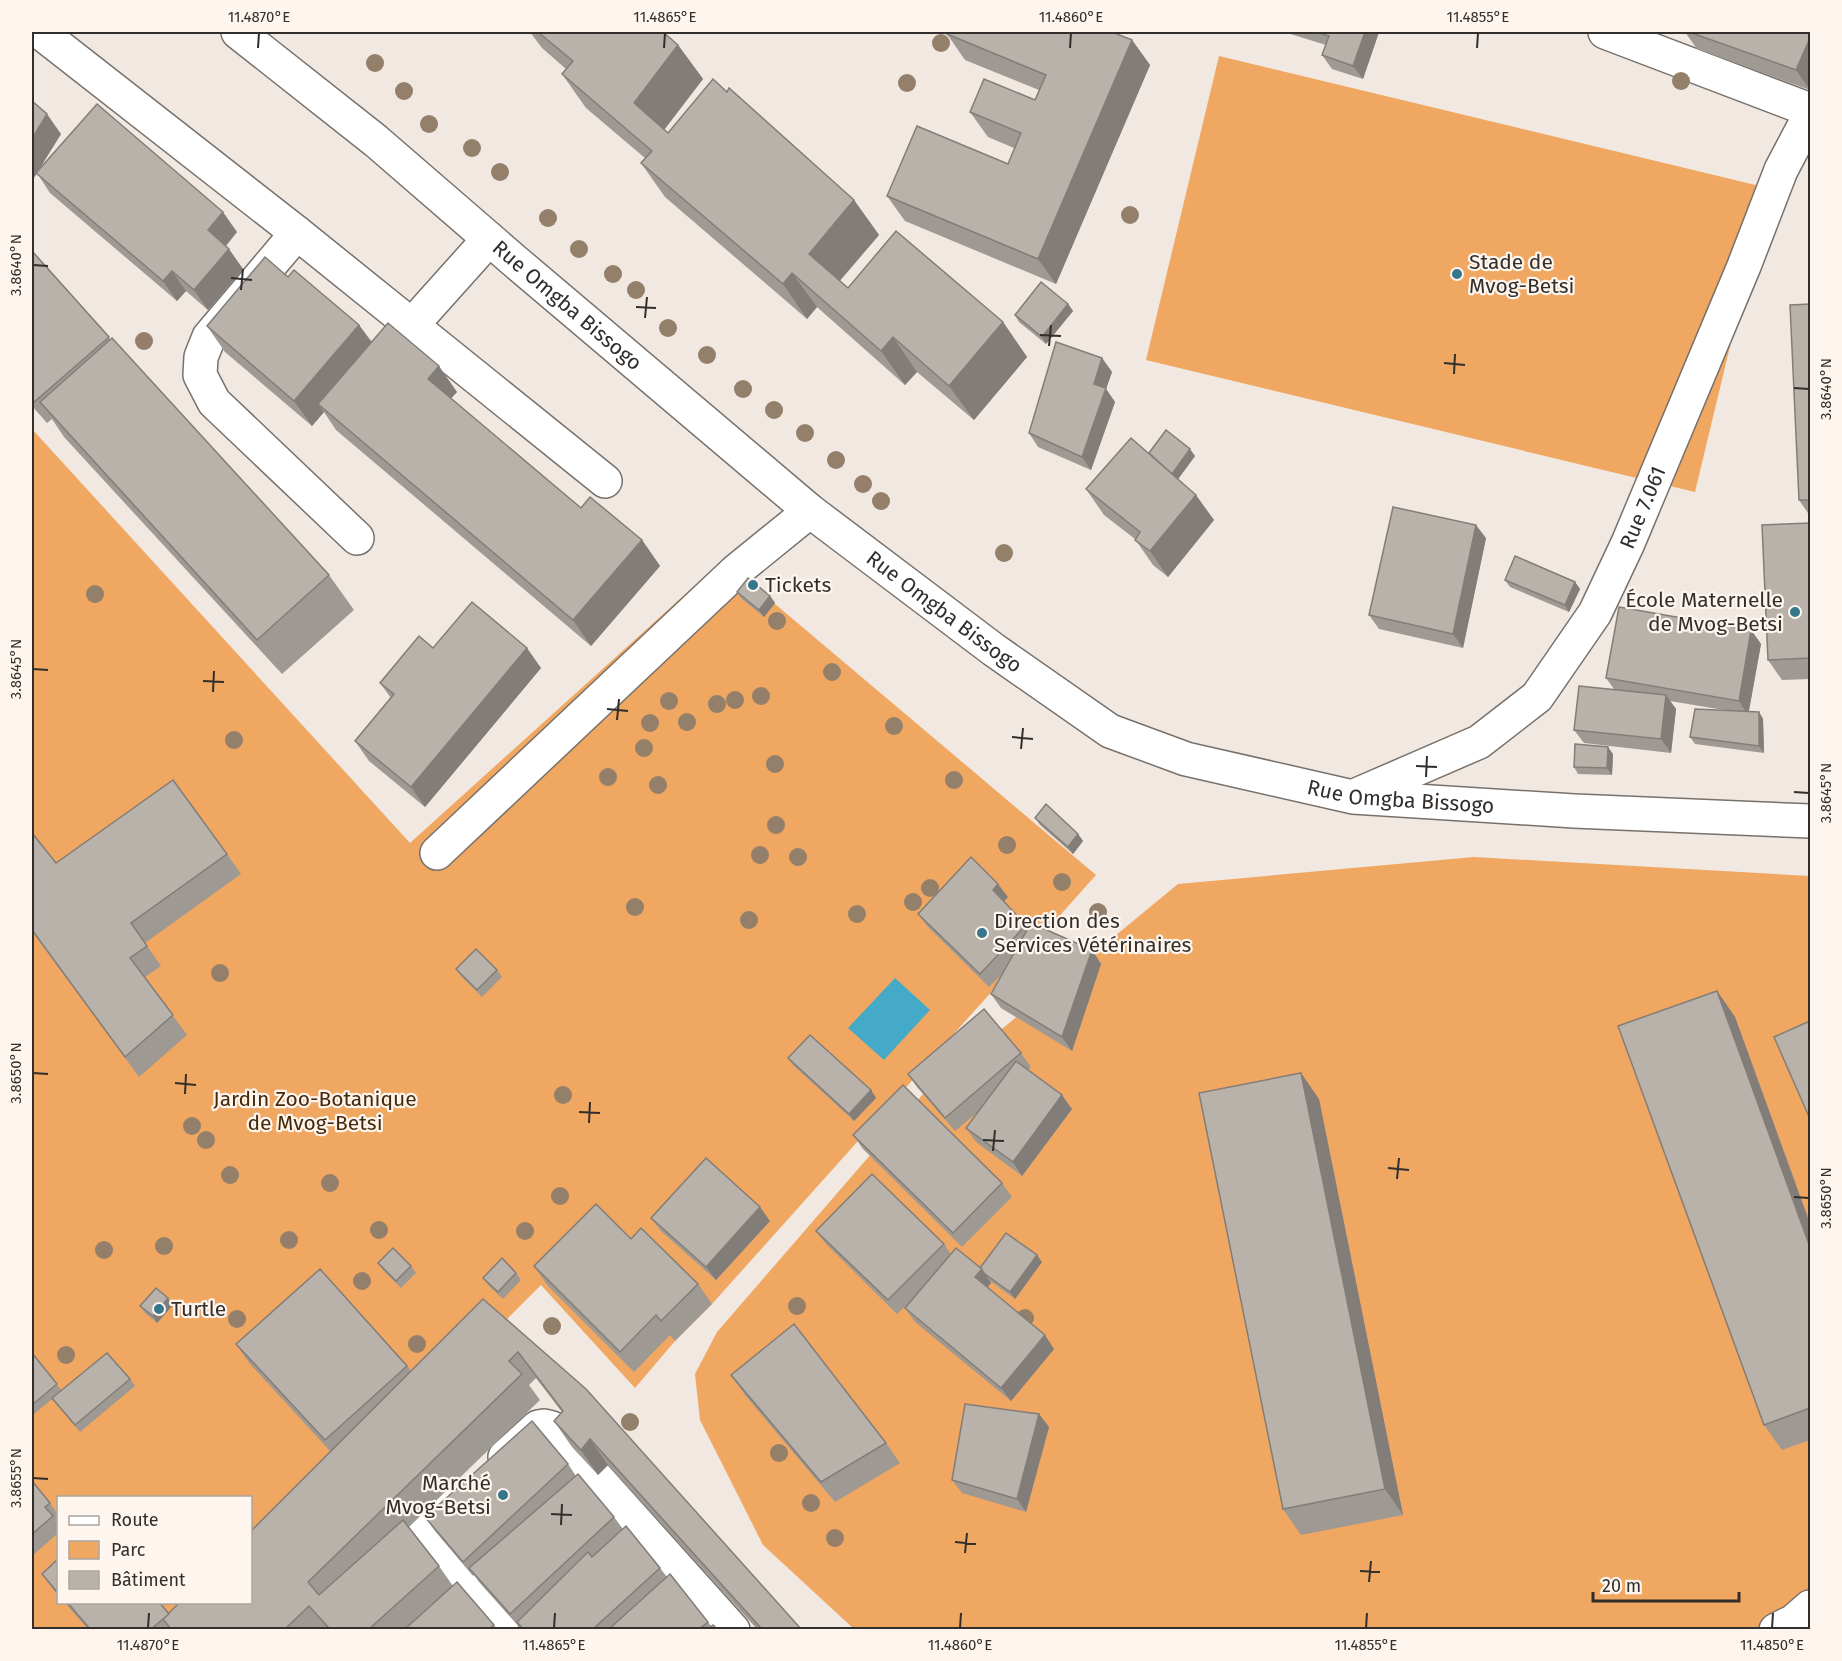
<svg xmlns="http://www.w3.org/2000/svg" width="1842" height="1661" font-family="'Fira Sans',sans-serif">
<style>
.green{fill:#f0a761}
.water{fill:#44aac8}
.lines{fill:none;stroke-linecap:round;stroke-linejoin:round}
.minor-casing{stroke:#78716b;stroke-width:36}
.minor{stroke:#fff;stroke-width:33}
.tree{fill:#937f6a}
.wall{fill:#9f9993}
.shaded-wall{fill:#827d78}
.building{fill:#b9b2ab;stroke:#827d78;stroke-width:1.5}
.ticks{fill:none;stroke:#312e2b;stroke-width:2}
.poi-dot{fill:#36768a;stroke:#fdf5ee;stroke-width:2}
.labels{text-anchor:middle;stroke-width:4.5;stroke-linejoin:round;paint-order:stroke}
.poi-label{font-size:21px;fill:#312e2b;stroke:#fdf5ee;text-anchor:start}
.street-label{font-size:21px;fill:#312e2b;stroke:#fdf5ee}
.park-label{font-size:21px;fill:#472909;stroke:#fdf5ee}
.neatline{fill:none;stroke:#312e2b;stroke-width:2}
.ticks-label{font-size:15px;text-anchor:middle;fill:#312e2b}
</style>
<rect width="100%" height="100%" fill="#f0e8e1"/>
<g class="green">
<path d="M1219,56L1768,188L1695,492L1146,360Z"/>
<path d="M32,429L410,843L723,560L1096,875L712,1304L675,1341L635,1388L541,1285L251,1576L250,1498H58V1602L224,1603L197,1629H32Z"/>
<path d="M1474,857L1810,876V1629H854L763,1545L700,1420L695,1374L717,1332L923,1094L1178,884Z"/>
</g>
<path class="water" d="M895,978L930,1010L884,1060L848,1028Z"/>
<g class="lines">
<defs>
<g id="minor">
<path d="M40,32L297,233L605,481"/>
<path id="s1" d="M238,32L376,141L517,263L810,511L994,650L1110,731L1186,759L1353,797L1574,811L1810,821"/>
<path d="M1605,32L1810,110"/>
<path d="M297,233L209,337L201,357L200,375L214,402L357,538"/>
<path d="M412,325L489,239"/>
<path id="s2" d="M1359,794L1479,742L1537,697L1595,613L1628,543L1744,266L1781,170L1810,115"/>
<path d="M437,853L736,571L810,511"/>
<path d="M505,1457L538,1427L544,1426L552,1428L733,1630"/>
<path d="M418,1537L502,1630"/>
<path d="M384,1569L463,1496"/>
<path d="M1776,1630L1794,1621L1810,1607"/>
</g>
</defs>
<use href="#minor" class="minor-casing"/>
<use href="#minor" class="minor"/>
</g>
<g class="tree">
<circle cx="941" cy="43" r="9"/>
<circle cx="375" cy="63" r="9"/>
<circle cx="1681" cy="81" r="9"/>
<circle cx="907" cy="83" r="9"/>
<circle cx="404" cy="91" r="9"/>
<circle cx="429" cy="124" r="9"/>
<circle cx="472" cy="148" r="9"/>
<circle cx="500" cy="172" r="9"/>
<circle cx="1130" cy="215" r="9"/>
<circle cx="548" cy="218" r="9"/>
<circle cx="579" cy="249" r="9"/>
<circle cx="613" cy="274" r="9"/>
<circle cx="636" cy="290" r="9"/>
<circle cx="668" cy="328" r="9"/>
<circle cx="144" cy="341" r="9"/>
<circle cx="707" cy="355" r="9"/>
<circle cx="743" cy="389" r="9"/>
<circle cx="774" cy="410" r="9"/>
<circle cx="805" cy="433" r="9"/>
<circle cx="836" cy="460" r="9"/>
<circle cx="863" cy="484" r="9"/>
<circle cx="881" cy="501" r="9"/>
<circle cx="1004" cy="553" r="9"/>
<circle cx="95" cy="594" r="9"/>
<circle cx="777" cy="621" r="9"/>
<circle cx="832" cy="672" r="9"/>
<circle cx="761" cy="696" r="9"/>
<circle cx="735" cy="700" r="9"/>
<circle cx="669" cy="701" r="9"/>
<circle cx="717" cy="704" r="9"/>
<circle cx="687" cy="722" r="9"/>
<circle cx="650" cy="723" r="9"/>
<circle cx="894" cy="726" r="9"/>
<circle cx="234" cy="740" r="9"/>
<circle cx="644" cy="748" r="9"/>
<circle cx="775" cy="764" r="9"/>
<circle cx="608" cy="777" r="9"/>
<circle cx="954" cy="780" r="9"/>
<circle cx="658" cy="785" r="9"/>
<circle cx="776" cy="825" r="9"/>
<circle cx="1007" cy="845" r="9"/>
<circle cx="760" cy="855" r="9"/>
<circle cx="798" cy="857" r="9"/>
<circle cx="1062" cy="882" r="9"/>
<circle cx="930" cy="888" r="9"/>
<circle cx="913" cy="902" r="9"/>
<circle cx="635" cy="907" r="9"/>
<circle cx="1098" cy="912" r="9"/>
<circle cx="857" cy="914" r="9"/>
<circle cx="749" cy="920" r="9"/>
<circle cx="220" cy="973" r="9"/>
<circle cx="563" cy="1095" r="9"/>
<circle cx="192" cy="1126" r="9"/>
<circle cx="206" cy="1140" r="9"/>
<circle cx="230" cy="1175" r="9"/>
<circle cx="330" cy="1183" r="9"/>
<circle cx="560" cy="1196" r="9"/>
<circle cx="379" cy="1230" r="9"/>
<circle cx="525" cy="1231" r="9"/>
<circle cx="289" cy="1240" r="9"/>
<circle cx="164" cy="1246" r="9"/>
<circle cx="104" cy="1250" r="9"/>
<circle cx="362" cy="1281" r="9"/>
<circle cx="797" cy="1306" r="9"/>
<circle cx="1025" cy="1318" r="9"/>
<circle cx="237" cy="1319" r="9"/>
<circle cx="552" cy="1326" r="9"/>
<circle cx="417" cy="1344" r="9"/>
<circle cx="66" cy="1355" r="9"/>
<circle cx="630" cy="1422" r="9"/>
<circle cx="779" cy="1453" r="9"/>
<circle cx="811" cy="1503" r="9"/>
<circle cx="835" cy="1538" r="9"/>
</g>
<g class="wall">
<path d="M530,32H663L678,45L703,79L664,129L668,133L727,92L854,200L879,235L840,281L848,288L1003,322L1027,357L974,420L917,372L905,385L817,307L807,319L665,197L641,163L645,158L586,108L562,74L566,69L542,48Z"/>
<path d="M1284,32H1379L1363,79L1332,69L1322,55L1326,45Z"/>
<path d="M1685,32H1810V90L1697,49Z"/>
<path d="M947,34L1132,40L1150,65L1056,284L905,221L887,196L1008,164L1014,148L988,137L970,112L1035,100L1039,90L965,60Z"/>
<path d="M32,101L61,134L37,172L237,232L226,246L243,269L208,310L186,291L177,301L50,193L37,173L32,181Z"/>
<path d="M32,251L110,339L329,575L354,610L282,674L64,437L52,419L47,423L32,406Z"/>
<path d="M288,277L359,325L372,342L457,392L451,398L581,508L642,540L660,566L591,646L336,430L324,412L312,426L225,352L207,326Z"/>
<path d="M1068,304L1073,311L1046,344L1019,322L1015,315Z"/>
<path d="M1810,304V516L1799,500Z"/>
<path d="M1102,358L1112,372L1106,389L1115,402L1091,470L1038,447L1029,433Z"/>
<path d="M1149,453L1195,456L1178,479L1214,520L1168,577L1153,565L1135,539L1104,515L1086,489Z"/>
<path d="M1810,523V679L1782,680L1768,660Z"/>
<path d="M1486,538L1463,648L1379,629L1369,615Z"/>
<path d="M1505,580L1575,582L1580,589L1569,612L1510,587Z"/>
<path d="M737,592L770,596L775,603L764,617L742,599Z"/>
<path d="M1751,630L1761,644L1749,711L1759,712L1763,719L1764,753L1695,744L1690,737L1724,710L1670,701L1676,709L1671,753L1584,743L1574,730L1614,689L1606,678Z"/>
<path d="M433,648L541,668L425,807L369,761L355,741L391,698L380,683Z"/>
<path d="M1613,754L1612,775L1578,774L1574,767Z"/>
<path d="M1035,818L1078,834L1083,841L1073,854L1040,825Z"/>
<path d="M32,833L56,863L227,854L241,874L145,943L161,966L145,977L187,1035L139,1077L32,931Z"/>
<path d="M1008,897L1004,902L1028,928L1092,950L1101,964L1072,1051L1001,1008L991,994L1003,973L989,987L928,927L918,914Z"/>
<path d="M456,969L497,970L502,977L482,997L461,976Z"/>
<path d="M1717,991L1735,1017L1810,1223V1440L1782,1450L1764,1425Z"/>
<path d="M1021,1053L1031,1067L1028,1070L1072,1109L1022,1176L976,1142L966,1128L979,1111L955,1131L917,1087L908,1074Z"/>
<path d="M788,1058L871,1090L876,1098L854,1121L793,1065Z"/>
<path d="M1319,1099L1403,1515L1301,1535L1283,1509Z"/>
<path d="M853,1135L1002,1183L1012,1197L962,1247L863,1149Z"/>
<path d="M651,1218L770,1221L716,1280L661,1231Z"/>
<path d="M816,1231L944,1244L951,1254L980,1268L1042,1262L1015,1299L990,1281L991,1283L987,1288L1054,1349L1011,1401L915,1322L905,1308L915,1297L897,1314L826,1244Z"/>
<path d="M631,1239L698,1284L712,1304L675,1341L670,1335L634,1372L548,1286L534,1266Z"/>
<path d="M378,1263L411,1266L416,1273L401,1288L383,1270Z"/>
<path d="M516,1273L521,1280L503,1299L488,1285L483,1278Z"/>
<path d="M483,1299L801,1629H757L608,1465L598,1475L572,1447L554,1421L562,1412L536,1378L529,1385L540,1400L409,1527L439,1566L453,1586L494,1625L497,1629H88L64,1602H159L169,1614L331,1452L250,1364L236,1344L407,1366L411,1371Z"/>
<path d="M173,1305L157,1323L145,1313L140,1306Z"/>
<path d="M32,1353L61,1390L130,1379L135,1386L80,1432L52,1399L34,1414L32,1411Z"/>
<path d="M731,1375L886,1443L900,1463L835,1502L745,1395Z"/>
<path d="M1039,1414L1049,1427L1026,1512L962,1493L952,1480Z"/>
<path d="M568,1464L576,1476L614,1517L623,1529L660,1568L667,1577L670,1574L711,1626L717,1629H522L520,1627V1628L479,1582L474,1575L473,1576L435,1531L425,1517Z"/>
<path d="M32,1481L50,1503L58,1515V1518L56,1520L58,1524V1533L32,1556Z"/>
<path d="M58,1559V1596L42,1574Z"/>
</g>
<g class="shaded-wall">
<path d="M1365,32H1379L1363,79L1353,66Z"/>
<path d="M1810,38V90L1796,70Z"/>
<path d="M1132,40L1150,65L1056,284L1038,259Z"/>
<path d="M678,45L703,79L658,138L634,103Z"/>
<path d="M47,114L61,134L32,181V139Z"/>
<path d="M854,200L879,235L833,288L809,254Z"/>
<path d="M223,212L237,232L222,250L208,230Z"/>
<path d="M229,249L243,269L208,310L194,290Z"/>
<path d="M172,271L186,291L177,301L163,281Z"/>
<path d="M792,273L817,307L807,319L783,284Z"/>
<path d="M1068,304L1073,311L1046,344L1042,337Z"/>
<path d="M1003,322L1027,357L974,420L949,386Z"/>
<path d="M359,325L377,350L318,404L324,412L312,426L294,401Z"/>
<path d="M893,337L917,372L905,385L881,351Z"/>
<path d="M1102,358L1112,372L1106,389L1115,402L1091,470L1082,457L1094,384Z"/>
<path d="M439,366L457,392L446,404L428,379Z"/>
<path d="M1190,449L1195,456L1176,482L1172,475Z"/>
<path d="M1196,495L1214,520L1168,577L1150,551Z"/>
<path d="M1476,525L1486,538L1463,648L1453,634Z"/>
<path d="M642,540L660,566L591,646L573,620Z"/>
<path d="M1575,582L1580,589L1569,612L1565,605Z"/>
<path d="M770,596L775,603L764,617L759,610Z"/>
<path d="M1751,630L1761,644L1748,715L1739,701Z"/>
<path d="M527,648L541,668L425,807L411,787Z"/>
<path d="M1666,695L1676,709L1671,753L1661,739Z"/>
<path d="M1759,712L1763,719L1764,753L1759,746Z"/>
<path d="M1608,747L1613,754L1612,775L1607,768Z"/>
<path d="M1078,834L1083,841L1073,854L1068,847Z"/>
<path d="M998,884L1008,897L1002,903L993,890Z"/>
<path d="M1092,950L1101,964L1072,1051L1062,1037Z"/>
<path d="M1717,991L1735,1017L1810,1224V1247Z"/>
<path d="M1301,1073L1319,1099L1403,1515L1385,1489Z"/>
<path d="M871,1090L876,1098L854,1121L849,1114Z"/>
<path d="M1062,1095L1072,1109L1022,1176L1013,1162Z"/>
<path d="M760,1207L770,1221L716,1280L706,1267Z"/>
<path d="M1037,1255L1042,1262L1015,1299L1010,1292Z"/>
<path d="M982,1269L991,1283L984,1291L975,1277Z"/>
<path d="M168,1298L173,1305L157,1323L153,1316Z"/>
<path d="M1045,1335L1054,1349L1011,1401L1001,1388Z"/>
<path d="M1039,1414L1049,1427L1026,1512L1017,1499Z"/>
<path d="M590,1439L608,1465L598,1475L581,1450Z"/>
</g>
<g class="building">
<path d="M538,32H663L678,45L634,103L668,133L713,79L727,92L729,88L854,200L809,254L848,288L896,231L1003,322L949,386L893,337L881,351L792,273L783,284L641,163L652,151L562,74L573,61Z"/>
<path d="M948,32H1112L1132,40L1038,259L887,196L917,126L1008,164L1021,133L970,112L984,79L1035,100L1046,75L947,34Z"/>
<path d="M1316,32H1365L1353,66L1322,55L1329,36Z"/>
<path d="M1689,32H1810V38L1796,70Z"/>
<path d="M32,101L47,114L32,139Z"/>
<path d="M97,104L223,212L208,230L229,249L194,290L172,271L163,281L36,173Z"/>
<path d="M32,251L109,337L33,403L32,401Z"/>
<path d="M265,257L288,277L294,270L359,325L294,401L207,326Z"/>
<path d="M1041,282L1068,304L1042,337L1015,315Z"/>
<path d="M1810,304V500H1799L1790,305Z"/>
<path d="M388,323L439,366L428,379L581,508L590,497L642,540L573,620L318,404Z"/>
<path d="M112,338L329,575L257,640L40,402Z"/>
<path d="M1056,342L1102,358L1094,384L1106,388L1082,457L1029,433Z"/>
<path d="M1166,430L1190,449L1172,474L1149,453Z"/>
<path d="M1131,438L1196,495L1150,551L1135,540L1140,532L1086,489Z"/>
<path d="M1393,507L1476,525L1453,634L1369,615Z"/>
<path d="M1810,523V658L1768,660L1762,525Z"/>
<path d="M1515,556L1575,582L1565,605L1505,580Z"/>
<path d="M748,578L770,596L759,610L737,592Z"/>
<path d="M472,602L527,648L411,787L355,741L394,694L380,683L419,636L433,648Z"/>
<path d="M1619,607L1751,630L1739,701L1606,678Z"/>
<path d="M1579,686L1666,695L1661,739L1574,730Z"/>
<path d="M1695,709L1759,712V746L1690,737Z"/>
<path d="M1575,744L1608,747L1607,768L1574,767Z"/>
<path d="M173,780L227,854L131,923L147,946L130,958L173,1015L125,1057L32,930V833L56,863Z"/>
<path d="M1046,804L1078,834L1068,847L1035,818Z"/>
<path d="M971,857L998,884L993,890L1026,925L980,974L918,914Z"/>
<path d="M1031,923L1092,950L1062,1037L991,994Z"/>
<path d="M476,949L497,970L477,990L456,969Z"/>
<path d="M1717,991L1810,1247V1408L1764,1425L1618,1026Z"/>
<path d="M984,1009L1021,1053L945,1118L908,1074Z"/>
<path d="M1810,1021V1119L1774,1037Z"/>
<path d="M810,1035L871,1090L849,1114L788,1058Z"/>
<path d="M1016,1061L1062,1095L1013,1162L966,1128Z"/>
<path d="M1301,1073L1385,1489L1283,1509L1199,1093Z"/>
<path d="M903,1085L1002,1183L953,1233L853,1135Z"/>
<path d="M706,1158L760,1207L706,1267L651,1218Z"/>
<path d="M872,1174L944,1244L888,1300L816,1231Z"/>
<path d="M596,1204L631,1239L641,1228L698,1284L661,1321L656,1315L620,1352L534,1266Z"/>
<path d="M1810,1223V1234L1807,1225Z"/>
<path d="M1006,1233L1037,1255L1010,1292L985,1274L980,1268Z"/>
<path d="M393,1248L411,1266L396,1281L378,1263Z"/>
<path d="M956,1248L982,1269L975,1277L1045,1335L1001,1388L905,1308Z"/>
<path d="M502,1258L516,1273L498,1292L483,1278Z"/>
<path d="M320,1269L407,1366L325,1440L236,1344Z"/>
<path d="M156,1288L168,1298L153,1316L140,1306Z"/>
<path d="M483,1299L586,1389L801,1629H762L590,1439L581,1450L554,1421L563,1411L518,1352L509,1361L522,1374L308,1582L319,1595L403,1520L439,1566L369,1629H330L309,1606L285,1629H171L163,1619L180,1602H250V1532Z"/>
<path d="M794,1324L886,1443L821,1482L731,1375Z"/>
<path d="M32,1353L57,1384L32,1405Z"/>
<path d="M107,1353L130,1379L75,1425L52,1398Z"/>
<path d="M965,1404L1039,1414L1017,1499L952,1480Z"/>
<path d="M532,1421L568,1464L463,1562L425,1517Z"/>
<path d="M578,1474L614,1517L510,1614L469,1568Z"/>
<path d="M32,1481L50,1503L45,1507L53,1516L32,1534Z"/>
<path d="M626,1526L660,1568L593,1629H523L517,1622L588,1552L592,1557Z"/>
<path d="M58,1559V1593L42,1574Z"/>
<path d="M670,1574L708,1622L699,1629H609Z"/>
<path d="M457,1582L494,1625L489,1629H405Z"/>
<path d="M67,1602H159L169,1614L151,1629H90Z"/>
<path d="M713,1625L717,1629H708Z"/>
</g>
<path class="ticks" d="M258,48L259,33M664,48L665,33M1070,48L1071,33M1477,48L1478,33M33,265L48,266M231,278L252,280M241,290L243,269M636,307L656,308M645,318L647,297M1040,335L1061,336M1049,346L1051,325M1444,363L1465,365M1454,374L1455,354M1794,388L1809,389M33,669L48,670M203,681L224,682M213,692L214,671M607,709L628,711M617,720L619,699M1012,737L1033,739M1021,749L1023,728M1416,766L1437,767M1426,777L1427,756M1794,792L1809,793M33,1073L48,1074M175,1083L196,1085M185,1094L186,1074M579,1112L600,1113M589,1123L590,1102M983,1140L1004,1141M993,1151L995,1130M1388,1168L1409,1170M1397,1179L1399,1158M1794,1197L1809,1198M33,1478L48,1479M551,1514L572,1515M561,1525L562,1504M955,1542L976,1544M965,1553L967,1533M1360,1571L1380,1572M1369,1582L1371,1561M148,1628L149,1613M554,1628L555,1613M960,1628L961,1613M1366,1628L1367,1613M1772,1628L1773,1613"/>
<g class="poi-dot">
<circle cx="1457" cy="274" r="6"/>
<circle cx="753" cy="585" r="6"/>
<circle cx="1795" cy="612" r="6"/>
<circle cx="982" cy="933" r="6"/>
<circle cx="159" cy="1309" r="6"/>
<circle cx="503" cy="1495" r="6"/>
</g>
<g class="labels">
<g class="poi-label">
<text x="1469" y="269">Stade de<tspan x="1469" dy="24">Mvog-Betsi</tspan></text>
<text x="765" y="592">Tickets</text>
<text x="1783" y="607" text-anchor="end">École Maternelle<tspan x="1783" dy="24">de Mvog-Betsi</tspan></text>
<text x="994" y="928">Direction des<tspan x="994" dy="24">Services Vétérinaires</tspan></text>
<text x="171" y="1316">Turtle</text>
<text x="491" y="1490" text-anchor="end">Marché<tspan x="491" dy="24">Mvog-Betsi</tspan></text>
</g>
<g class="street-label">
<text dy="7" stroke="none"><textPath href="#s1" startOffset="428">Rue Omgba Bissogo</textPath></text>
<text dy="7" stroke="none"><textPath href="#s2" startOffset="422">Rue 7.061</textPath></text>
<text dy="7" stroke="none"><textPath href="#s1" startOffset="914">Rue Omgba Bissogo</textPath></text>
<text dy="7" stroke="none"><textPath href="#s1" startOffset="1418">Rue Omgba Bissogo</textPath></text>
</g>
<g class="park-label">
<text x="315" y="1106">Jardin Zoo-Botanique<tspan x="315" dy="24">de Mvog-Betsi</tspan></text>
</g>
</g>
<rect width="1842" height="1661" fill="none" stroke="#fdf5ee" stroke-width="66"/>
<rect x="57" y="1496" width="195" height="108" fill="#fdf5ee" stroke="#aba5a0" stroke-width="1.5"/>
<rect x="69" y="1516" width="30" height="9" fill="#ffffff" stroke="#aba5a0" stroke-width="1.5"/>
<text x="111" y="1526" font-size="18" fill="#312e2b">Route</text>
<rect x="69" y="1541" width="30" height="18" fill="#f0a761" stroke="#aba5a0" stroke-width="1.5"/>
<text x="111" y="1556" font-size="18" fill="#312e2b">Parc</text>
<rect x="69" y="1571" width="30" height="18" fill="#b9b2ab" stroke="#aba5a0" stroke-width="1.5"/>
<text x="111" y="1586" font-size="18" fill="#312e2b">Bâtiment</text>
<path d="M1593 1592v9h146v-9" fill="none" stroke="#312e2b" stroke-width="3"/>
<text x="1602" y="1592" font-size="18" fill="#312e2b" stroke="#fdf5ee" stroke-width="4.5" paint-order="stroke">20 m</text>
<rect x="33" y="33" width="1776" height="1595" class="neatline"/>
<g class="ticks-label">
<text x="259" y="22">11.4870°E</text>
<text x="665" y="22">11.4865°E</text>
<text x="1071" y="22">11.4860°E</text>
<text x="1478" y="22">11.4855°E</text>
<text transform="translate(16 265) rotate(-90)" y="5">3.8640°N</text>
<text transform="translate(1826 389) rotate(-90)" y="5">3.8640°N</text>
<text transform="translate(16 669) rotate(-90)" y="5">3.8645°N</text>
<text transform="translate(1826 793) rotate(-90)" y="5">3.8645°N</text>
<text transform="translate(16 1073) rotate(-90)" y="5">3.8650°N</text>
<text transform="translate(1826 1198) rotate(-90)" y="5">3.8650°N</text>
<text transform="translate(16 1478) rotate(-90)" y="5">3.8655°N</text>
<text x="148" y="1650">11.4870°E</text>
<text x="554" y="1650">11.4865°E</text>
<text x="960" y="1650">11.4860°E</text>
<text x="1366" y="1650">11.4855°E</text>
<text x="1772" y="1650">11.4850°E</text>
</g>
</svg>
